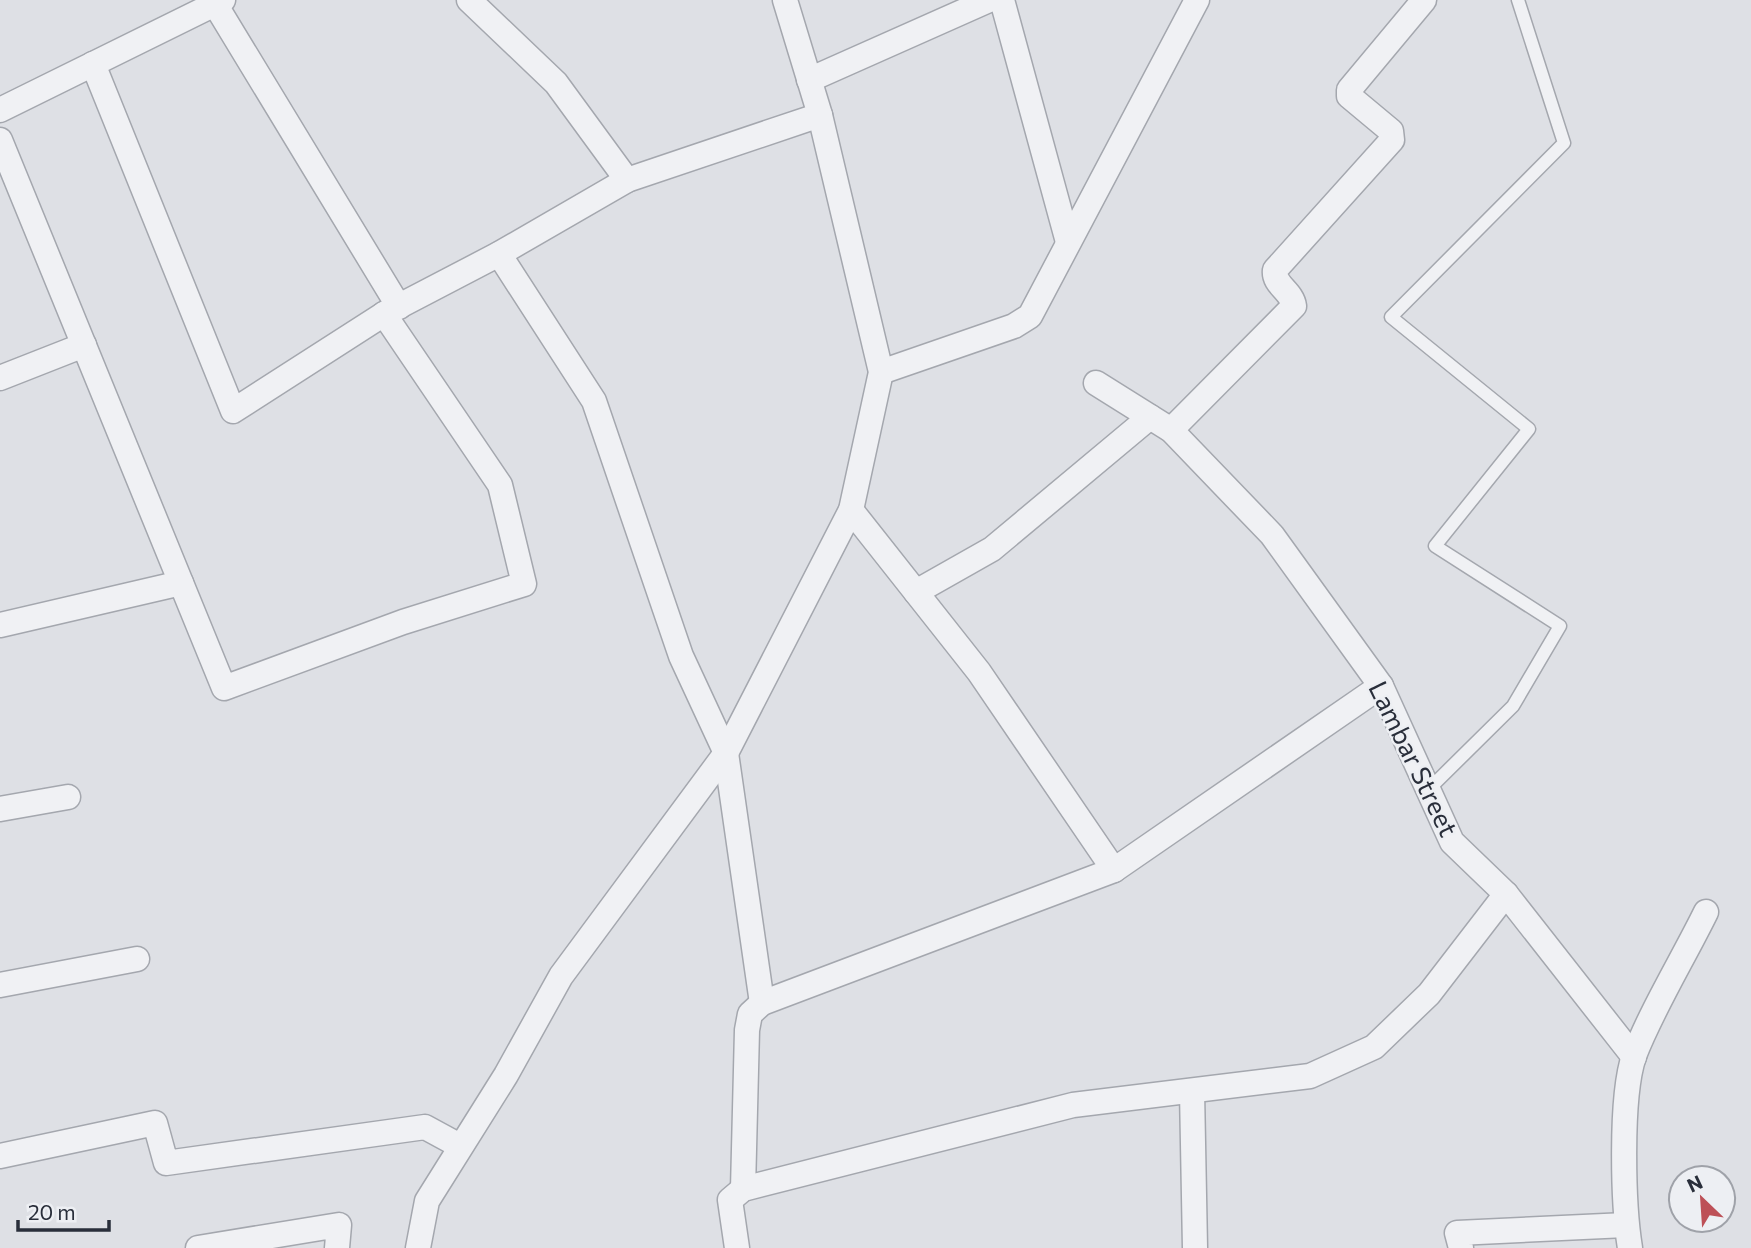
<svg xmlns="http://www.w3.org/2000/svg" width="1751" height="1248" font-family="Commissioner,sans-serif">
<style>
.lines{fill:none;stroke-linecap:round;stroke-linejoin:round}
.service-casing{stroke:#a4a7ae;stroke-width:15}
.minor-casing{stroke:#a4a7ae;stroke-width:27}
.service{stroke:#f0f1f4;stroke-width:12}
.minor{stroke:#f0f1f4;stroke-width:24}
.labels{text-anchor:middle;stroke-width:5;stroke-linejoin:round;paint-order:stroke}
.street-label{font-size:26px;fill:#292e3a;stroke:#edeff3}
</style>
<rect width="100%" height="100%" fill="#dee0e5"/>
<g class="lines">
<defs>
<path id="service" d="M1428,790L1513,706L1560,626L1435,546L1529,429L1391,317L1564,143L1518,0"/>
<g id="minor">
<path d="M469,0L556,83L627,180"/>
<path d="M1002,0L1068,242"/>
<path d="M215,4L399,307"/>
<path d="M93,64L233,411L384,314"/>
<path d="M809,80L989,0"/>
<path d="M0,110L223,0"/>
<path d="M0,140L224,688L403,622L524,584L500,485L384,314L499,254L627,180L820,115"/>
<path d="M499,254L594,401L681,656L726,753L762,1003"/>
<path d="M881,372L1014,326L1030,316L1197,0"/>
<path d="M0,378L84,345"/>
<path d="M1096,383L1171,430L1272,535L1381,686L1452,842L1506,894L1634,1057"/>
<path d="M1171,430L1294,306C1292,291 1273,285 1275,270L1392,140L1391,131L1349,96V90L1424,0"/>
<path d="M851,510L979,672L1114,870"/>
<path d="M916,592L992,549L1150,417"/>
<path d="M0,625L181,583"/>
<path d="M0,809L68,797"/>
<path d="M0,985L137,959"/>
<path d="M1192,1091L1195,1248"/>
<path d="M0,1156L155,1123L166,1163L425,1127L460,1146"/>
<path d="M743,1189L747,1030L750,1014L762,1003L1114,870L1381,686"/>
<path d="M198,1248L339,1225L337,1248"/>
<path d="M418,1248L427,1201L506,1075L561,976L726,753L851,510L881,372L820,115L785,0"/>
<path d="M737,1248L730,1200L743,1189L1073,1105L1310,1076L1374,1047L1429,994L1506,894"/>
<path d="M1461,1248L1457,1233L1626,1225"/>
<path d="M1630,1248C1623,1205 1620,1097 1634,1056C1651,1011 1684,957 1706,912"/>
</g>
</defs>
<use href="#service" class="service-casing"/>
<use href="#minor" class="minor-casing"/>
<use href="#service" class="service"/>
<use href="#minor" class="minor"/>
</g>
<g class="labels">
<g class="street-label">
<text transform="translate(1413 759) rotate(64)" y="9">Lambar Street</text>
</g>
</g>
<g transform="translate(1702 1199) rotate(335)"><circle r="33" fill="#edeff3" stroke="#9fa2a9" stroke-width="2"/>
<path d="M0-5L12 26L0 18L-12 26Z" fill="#bd5057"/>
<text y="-10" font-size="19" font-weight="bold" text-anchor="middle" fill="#292e3a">N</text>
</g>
<path d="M18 1220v10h91v-10" fill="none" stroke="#292e3a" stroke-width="3.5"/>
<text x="28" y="1220" font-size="21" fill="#292e3a" stroke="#edeff3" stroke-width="5" paint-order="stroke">20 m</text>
</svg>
